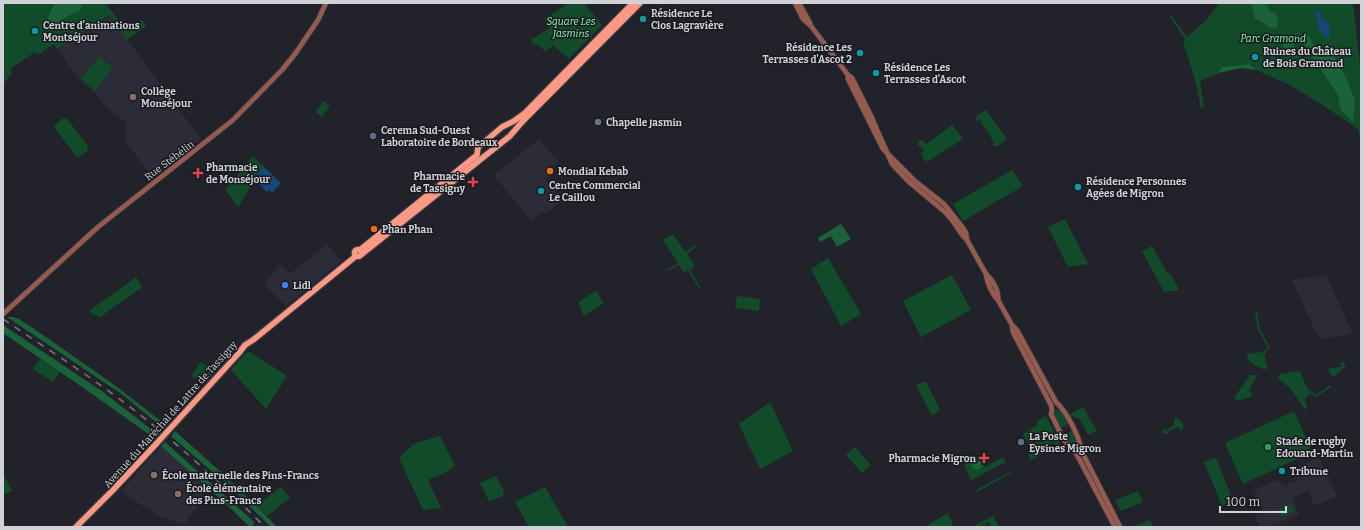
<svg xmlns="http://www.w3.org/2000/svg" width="1364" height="530" font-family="Bitter,serif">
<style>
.built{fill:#2b2c38}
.green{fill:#124b2a}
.forest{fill:#1a6239}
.water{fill:#154877}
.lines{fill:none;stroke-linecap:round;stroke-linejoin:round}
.minor-casing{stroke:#3e3f46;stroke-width:6}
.major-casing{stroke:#3e3f46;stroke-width:8}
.minor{stroke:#965b4e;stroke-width:4.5}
.major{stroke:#fb9984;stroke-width:5.5}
.rail{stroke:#78797f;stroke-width:1.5;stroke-dasharray:7 7;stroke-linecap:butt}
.major-bridge-casing{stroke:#3e3f46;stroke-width:8;stroke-linecap:butt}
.major-bridge{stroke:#fb9984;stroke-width:5.5}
.culture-dot{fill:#0f9aa8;stroke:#191920;stroke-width:1.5}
.education-dot{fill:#8d6e63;stroke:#191920;stroke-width:1.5}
.worship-dot{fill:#6b7280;stroke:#191920;stroke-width:1.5}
.service-dot{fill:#5c6f8a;stroke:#191920;stroke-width:1.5}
.food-dot{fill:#e8710a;stroke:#191920;stroke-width:1.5}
.health-dot{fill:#e0444e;stroke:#191920;stroke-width:1.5}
.shop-dot{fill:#3f7fe0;stroke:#191920;stroke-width:1.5}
.leisure-dot{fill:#2e9e5b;stroke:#191920;stroke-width:1.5}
.labels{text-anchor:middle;stroke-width:3;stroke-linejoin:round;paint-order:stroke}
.poi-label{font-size:10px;font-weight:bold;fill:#d1d2d7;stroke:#191920;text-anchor:start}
.park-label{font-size:10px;font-style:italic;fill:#88feb2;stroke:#191920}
.street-label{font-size:10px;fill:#d1d2d7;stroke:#191920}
</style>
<rect width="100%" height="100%" fill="#22232a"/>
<g class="built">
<path d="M109,15L201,139L182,153V155L154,176L151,175L124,140L126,123L108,109L92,90L80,80L57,49Z"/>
<path d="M539,139L559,162L552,167L555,171L546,179L563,199L545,214L542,211L531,221L494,175Z"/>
<path d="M327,244L341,261L286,306L264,284L280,264L290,274Z"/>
<path d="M1326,275L1353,334L1319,339L1292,280Z"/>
<path d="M161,446L210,489L184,524L179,523L157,515L123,493V489Z"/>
<path d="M1319,457L1337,496L1315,506L1308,491L1293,498L1299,515L1267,527H1260L1254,515L1263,511L1254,490L1275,480L1287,486L1288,484L1294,481L1297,482L1298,478L1294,469Z"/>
</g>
<g class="green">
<path d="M3,3H105L127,31L142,20L146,26L127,40L109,15L57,49L54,44L38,55L35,52L10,69L12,73L3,84Z"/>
<path d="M569,3H584L602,25L569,59L553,45L546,52L537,44H533L531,40L550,28L544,19Z"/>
<path d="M1220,3H1353L1361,74V141L1358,129L1324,106L1290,85L1256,70L1249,64L1221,67L1218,73L1200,81L1204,106L1201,108L1196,83L1183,41L1185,39L1170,17L1172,16L1187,37L1204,22Z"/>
<path d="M99,57L113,68L95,91L81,79Z"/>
<path d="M323,101L330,106L322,117L316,112Z"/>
<path d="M986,110L1007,139L997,147L992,145L994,142L979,119L976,122L975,121L977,116Z"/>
<path d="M63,118L67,119L88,146L87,151L79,157L76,156L54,127L56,124Z"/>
<path d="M952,125L963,139L927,162L925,159L924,160L921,154L924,150L917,144L921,139L926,144Z"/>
<path d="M253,156L263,166L238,207L225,190Z"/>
<path d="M1012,170L1023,186L963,221L953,204Z"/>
<path d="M1065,219L1088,264L1068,267L1048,227Z"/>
<path d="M673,234L685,252L697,244L698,245L687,254L695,266L690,270L701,288H699L688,270L684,272L679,265L668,271L667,270L678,263L663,240Z"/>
<path d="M1152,246L1168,274L1170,273L1179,290L1164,292L1142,251Z"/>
<path d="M828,258L861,314L841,326L811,269Z"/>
<path d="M952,275L971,310L921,337L903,301Z"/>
<path d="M136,277L142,287L100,317L90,313L89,311Z"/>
<path d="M596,291L604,303L584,316L578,302Z"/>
<path d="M737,296L760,299L759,311L735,308Z"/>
<path d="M1255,312H1257L1260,329L1270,348L1264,355L1268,369C1259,369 1253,364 1246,358L1248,356L1247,354L1263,352L1268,348L1258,329Z"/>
<path d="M250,352L287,376L266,409L231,370L246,353Z"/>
<path d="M40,359L60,372L53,382L33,369Z"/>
<path d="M201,362L212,370L213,374L204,383L191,376Z"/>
<path d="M1343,362L1346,366L1335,376H1332L1327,369L1342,366L1340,363Z"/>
<path d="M1300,371L1307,388L1316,395L1330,385L1331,387L1316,397L1310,393L1305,399L1308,410L1303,407L1291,389L1278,378V376L1280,374Z"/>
<path d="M1250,375H1258L1249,389L1252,396L1238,401L1234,398Z"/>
<path d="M923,382H926L940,410L933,415L931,414L917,387V385Z"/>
<path d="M770,402L793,451L760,469L739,424Z"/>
<path d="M1083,407L1097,431L1088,435L1080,419L1071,416L1070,414Z"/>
<path d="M1058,410L1061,411L1068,424L1061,428L1054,415L1055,411Z"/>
<path d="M1294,411L1312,452L1243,484L1225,443Z"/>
<path d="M1046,416L1061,445L1057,448L1054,442L1050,444L1052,449L1031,460L1028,454L1032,451L1023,434L1038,425L1037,421Z"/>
<path d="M1176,418L1180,420L1183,425V428L1179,431L1180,428L1179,427L1170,430L1168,434H1164L1162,432L1165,427L1166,431L1174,425V419Z"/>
<path d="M1072,431L1078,443L1077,446L1074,447L1070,446L1064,435Z"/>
<path d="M440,436L455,466L443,474L428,480L441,508L423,510L399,458L413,444Z"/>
<path d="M855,447L871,465L862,473L846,455Z"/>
<path d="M979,456L985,467L1003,457L1006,462L971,480L964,465Z"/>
<path d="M1214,458L1217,460L1233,501L1222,506L1204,462Z"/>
<path d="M1010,472L1011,473L977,492L976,490Z"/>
<path d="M3,473L12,491L3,495Z"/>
<path d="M224,475L245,495L241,498L222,480Z"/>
<path d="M496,476L504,492L503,496L489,501L480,483Z"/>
<path d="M281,487L290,498L267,516L256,506Z"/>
<path d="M545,487L567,525L563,527H529L515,502Z"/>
<path d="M1138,491L1143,502L1121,511L1115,500Z"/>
<path d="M1292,504L1295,511L1282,517L1278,510Z"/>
<path d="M947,513L953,524L951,527H925Z"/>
<path d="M993,516L999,527H991L989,522L985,524L987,527L984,524L980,527H972Z"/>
<path d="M1150,520L1153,527H1134Z"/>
</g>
<g class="forest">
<path d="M56,3H83L80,10L64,18L51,31C46,18 48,15 56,3Z"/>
<path d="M1251,3H1266L1271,13L1274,12C1280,18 1281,32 1269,27C1264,24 1262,21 1255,19Z"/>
<path d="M1305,30L1321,57L1332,53L1346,78L1355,100L1353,122L1341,110L1338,95L1302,41Z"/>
<path d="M1282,40L1293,41L1297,57H1288L1284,51Z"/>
<path d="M1249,64L1256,70L1241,68L1218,73L1221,67Z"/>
<path d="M841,224L851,239L837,247L831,236L820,242L818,238Z"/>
<path d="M7,317H13L19,319L43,335L113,384L166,425L163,428L123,395Z"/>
<path d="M3,325L103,392L157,434L154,438L85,389L3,333Z"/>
<path d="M175,431L224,475L222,480L171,436Z"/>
<path d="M165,442L254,522L252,527H250L226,504L161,446Z"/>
<path d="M979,458L983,466L978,470L973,469L971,462Z"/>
<path d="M245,495L277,527H271L241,498Z"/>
</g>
<g class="water">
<path d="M1316,12H1321V17C1329,22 1331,29 1329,37L1327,38C1320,33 1317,28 1318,19L1315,15Z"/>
<path d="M263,166L281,183L272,193L269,190L267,192L255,180Z"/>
</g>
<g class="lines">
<defs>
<g id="minor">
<path d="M795,3L803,19L811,26L848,75L852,78L871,116L892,164L908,181L945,212L952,220L963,236L967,240L986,274C987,283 992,294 998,300L1012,325L1017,330L1056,402C1066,411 1080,437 1081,450L1120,527"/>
<path d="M799,3L810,23"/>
<path d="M848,75V79L883,149L915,181L944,204L963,228L966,233L967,240"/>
<path d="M986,274C993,280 999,291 998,300"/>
<path d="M3,314L98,227L233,120L282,70L295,54L318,20L326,3"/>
<path d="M1012,325L1013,332L1051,405L1052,410L1051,414C1058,427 1064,445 1076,453L1115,527"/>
</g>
<g id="major">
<circle cx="358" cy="253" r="3.5"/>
<path d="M360,250L477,155L478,147L482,144L502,127L514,121L525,113L633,3"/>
<path d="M362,254L510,136L522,122L640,3"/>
<path d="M166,433L239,353L245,345L253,340L356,256"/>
<path d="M76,527L112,491L157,443"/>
</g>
</defs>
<use href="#minor" class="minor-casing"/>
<use href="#major" class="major-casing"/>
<use href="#minor" class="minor"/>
<use href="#major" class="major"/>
<path class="rail" d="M3,319C44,347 87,374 126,404C175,441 222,484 265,527"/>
<defs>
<path id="major-bridge" d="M157,443L166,433"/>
</defs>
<use href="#major-bridge" class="major-bridge-casing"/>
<use href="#major-bridge" class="major-bridge"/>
</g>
<g class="culture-dot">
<circle cx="643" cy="19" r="4"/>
<circle cx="35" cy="31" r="4"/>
<circle cx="860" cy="53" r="4"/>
<circle cx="1255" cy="57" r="4"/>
<circle cx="876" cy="73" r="4"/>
<circle cx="1078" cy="187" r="4"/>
<circle cx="541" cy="191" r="4"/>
<circle cx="1282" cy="471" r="4"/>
</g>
<g class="education-dot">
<circle cx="133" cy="97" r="4"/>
<circle cx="154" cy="475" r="4"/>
<circle cx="178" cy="494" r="4"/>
</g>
<circle class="worship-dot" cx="598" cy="122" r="4"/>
<g class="service-dot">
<circle cx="373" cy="136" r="4"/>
<circle cx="1021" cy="442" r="4"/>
</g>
<g class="food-dot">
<circle cx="550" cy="171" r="4"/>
<circle cx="374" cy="229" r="4"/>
</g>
<g class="health-dot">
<path d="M196 167h4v4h4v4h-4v4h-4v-4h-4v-4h4z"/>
<path d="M471 176h4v4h4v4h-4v4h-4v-4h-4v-4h4z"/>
<path d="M982 452h4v4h4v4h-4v4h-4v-4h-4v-4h4z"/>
</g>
<circle class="shop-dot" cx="285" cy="285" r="4"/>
<circle class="leisure-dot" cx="1268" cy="447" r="4"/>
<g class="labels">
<g class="poi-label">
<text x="651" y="17">Résidence Le<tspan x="651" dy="12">Clos Lagravière</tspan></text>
<text x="43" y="29">Centre d'animations<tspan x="43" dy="12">Montséjour</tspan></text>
<text x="852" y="51" text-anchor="end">Résidence Les<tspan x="852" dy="12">Terrasses d'Ascot 2</tspan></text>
<text x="1263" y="55">Ruines du Château<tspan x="1263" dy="12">de Bois Gramond</tspan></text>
<text x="884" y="71">Résidence Les<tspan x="884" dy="12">Terrasses d'Ascot</tspan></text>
<text x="141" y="95">Collège<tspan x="141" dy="12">Monséjour</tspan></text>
<text x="606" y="126">Chapelle Jasmin</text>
<text x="381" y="134">Cerema Sud-Ouest<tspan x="381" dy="12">Laboratoire de Bordeaux</tspan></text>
<text x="206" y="171">Pharmacie<tspan x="206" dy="12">de Monséjour</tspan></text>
<text x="558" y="175">Mondial Kebab</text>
<text x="465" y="180" text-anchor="end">Pharmacie<tspan x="465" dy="12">de Tassigny</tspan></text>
<text x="1086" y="185">Résidence Personnes<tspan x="1086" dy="12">Agées de Migron</tspan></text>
<text x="549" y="189">Centre Commercial<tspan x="549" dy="12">Le Caillou</tspan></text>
<text x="382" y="233">Phan Phan</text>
<text x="293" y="289">Lidl</text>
<text x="1029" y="440">La Poste<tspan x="1029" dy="12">Eysines Migron</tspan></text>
<text x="1276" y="445">Stade de rugby<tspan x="1276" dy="12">Edouard-Martin</tspan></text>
<text x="976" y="462" text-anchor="end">Pharmacie Migron</text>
<text x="1290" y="475">Tribune</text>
<text x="162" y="479">École maternelle des Pins-Francs</text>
<text x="186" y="492">École élémentaire<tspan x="186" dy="12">des Pins-Francs</tspan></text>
</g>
<g class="park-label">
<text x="571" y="25">Square Les<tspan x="571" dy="12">Jasmins</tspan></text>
<text x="1273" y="42">Parc Gramond</text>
</g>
<g class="street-label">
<text transform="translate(169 160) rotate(-37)" y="4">Rue Stéhélin</text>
<text transform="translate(170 414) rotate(-48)" y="4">Avenue du Maréchal de Lattre de Tassigny</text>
</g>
</g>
<rect width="1364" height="530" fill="none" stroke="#d1d2d7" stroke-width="8"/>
<path d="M1220 506v6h66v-6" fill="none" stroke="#d1d2d7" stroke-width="2"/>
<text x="1226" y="506" font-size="12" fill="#d1d2d7" stroke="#191920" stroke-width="3" paint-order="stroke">100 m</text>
</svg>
